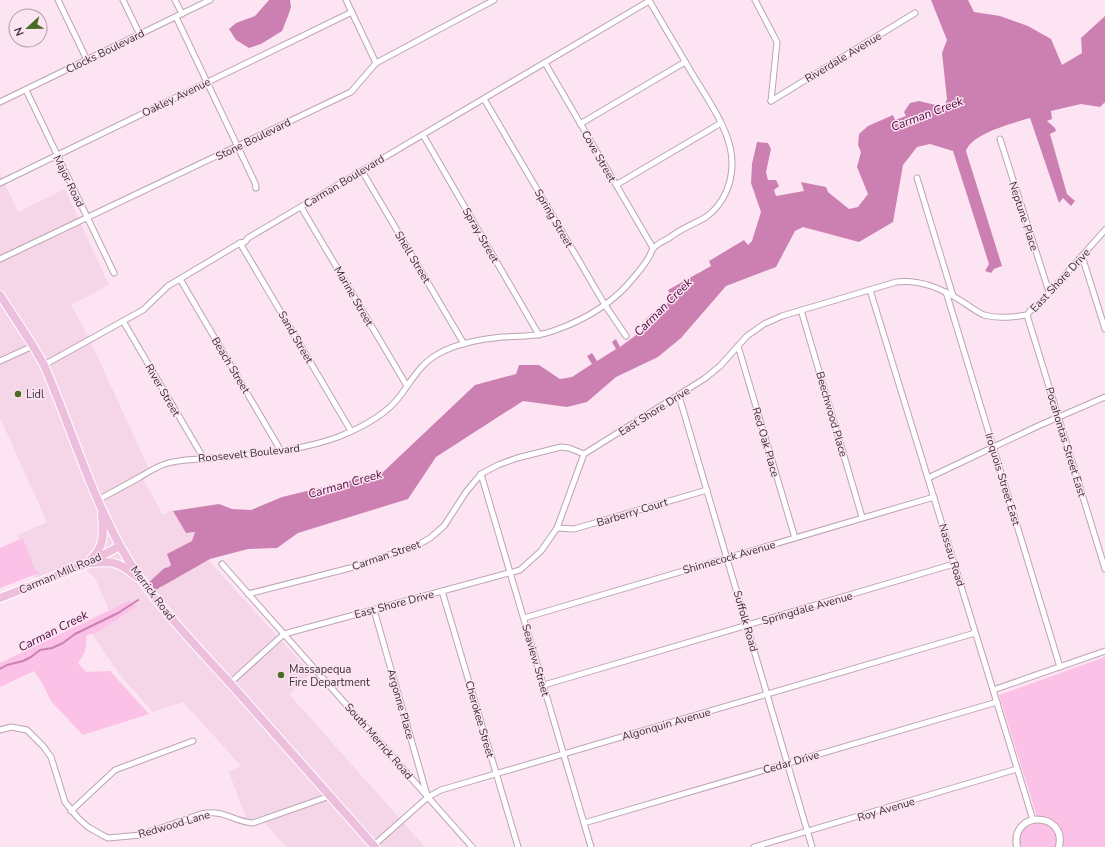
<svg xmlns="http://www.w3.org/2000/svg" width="1105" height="847" font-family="'Nunito Sans',sans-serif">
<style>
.built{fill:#f5d6e8}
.green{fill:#fcc1e6}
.water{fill:#cc80b2}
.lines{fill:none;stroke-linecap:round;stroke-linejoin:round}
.stream{stroke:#cc80b2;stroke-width:2}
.river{stroke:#cc80b2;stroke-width:11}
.minor-casing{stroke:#bba4b2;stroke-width:7}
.tertiary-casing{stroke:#bba4b2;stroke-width:8}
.primary-casing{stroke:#fff;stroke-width:10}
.minor{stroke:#fff;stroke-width:5}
.tertiary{stroke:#fff;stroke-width:6}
.primary{stroke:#eebedd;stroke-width:8}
.poi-dot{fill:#496b23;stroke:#fde4f3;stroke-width:1.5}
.labels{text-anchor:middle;stroke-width:3;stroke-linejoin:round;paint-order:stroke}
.street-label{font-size:11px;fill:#393036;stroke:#fde4f3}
.poi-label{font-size:11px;fill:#393036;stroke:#fde4f3;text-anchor:start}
.water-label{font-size:12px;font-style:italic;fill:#4b063a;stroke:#fde4f3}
</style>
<rect width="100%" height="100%" fill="#fde4f3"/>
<path class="built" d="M0,173L18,212L65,189L109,285L71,305L89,338L149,469L140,473L163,515L172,510L186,533L195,532L192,541L168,554L171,565L155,579L161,587L208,560L311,673L289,694L425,847H286L266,824L263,815L247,821L229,772L241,766L183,702L153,712L120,675L87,626L111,615L95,578L88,572L83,560L36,580L17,535L47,522L0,418Z"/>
<g class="green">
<path d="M23,538L34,568L39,573L0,588V548Z"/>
<path d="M129,601L137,606L96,633L87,635L85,652L78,663L86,672L110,671L149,714L83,735L51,701L41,681L34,671L0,687V663Z"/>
<path d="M1105,657V847H1019L1018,843L1022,828L1038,820L999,695Z"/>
</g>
<g class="water">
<path d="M269,0H290L291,7L288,16L282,31L261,44L249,48L236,40L229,29L236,23L255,16Z"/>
<path d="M931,0H968L974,12L1000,16L1028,26L1051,39L1062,65L1082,53L1081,38L1105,16V102L1100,107L1081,104L1051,111L1052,119L1047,121L1055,128L1056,131L1050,134L1067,194L1075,201L1071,206L1063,198L1059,203L1030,118C1013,123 971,134 966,151L1002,266L994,269L991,273L985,271L989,264L953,151L930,144L917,147L903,165L893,222L859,242L803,227L795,231L776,267L726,286L681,338L658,357L616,377L587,402L567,407L523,401L436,457L408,499L298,533L277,548L248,549L210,559L161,587L155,578L171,565L167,554L192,541L195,532L186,533L173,511L219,504L232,509L251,510L282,497L382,473L475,385L516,374L519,365H539L560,379L572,377L592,364L587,356L592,353L597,361L616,349L612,342L616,339L620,347L647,327L645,320L652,313L659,319L671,296L668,290L711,266L709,261L744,240L748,245L752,241L761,212L751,183L752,164L757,142L768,143L771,149L766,172L768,180H776L779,186L774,190L776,196L804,191L801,182L826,187L828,192L849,209L858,207L868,194L857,167L861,152L858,145L859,134L868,126L893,115L895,120L906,116L904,112L910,103L919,101L944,107L947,99L942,53L947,40Z"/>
</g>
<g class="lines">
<path class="stream" d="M0,669L7,665L23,661L31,657L40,650L52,648L63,643L75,634L118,613L138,600"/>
<path class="river" d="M153,586L167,573"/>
<defs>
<g id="minor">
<path d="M58,0L87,60"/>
<path d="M123,0L140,35"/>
<path d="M175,0L182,14"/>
<path d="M346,0L376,63"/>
<path d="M755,0L777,42L771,101"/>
<path d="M176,17L255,183L256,188"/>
<path d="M545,63L653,248"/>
<path d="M26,90L114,273"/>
<path d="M484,99L605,305L626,336"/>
<path d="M771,101L915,13"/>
<path d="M0,102L210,0"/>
<path d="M580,124L685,62"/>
<path d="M423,135L539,335"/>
<path d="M1000,139L1049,292"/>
<path d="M362,171L464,344"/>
<path d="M917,178L953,296"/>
<path d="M0,183L352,12"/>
<path d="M616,185L721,123"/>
<path d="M301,207L407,386"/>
<path d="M240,243L351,431"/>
<path d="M1082,256L1105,329"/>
<path d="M0,259L351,92L376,63L494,0"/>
<path d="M180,279L281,451"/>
<path d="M870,290L1033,820"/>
<path d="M946,292L1060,667"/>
<path d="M801,310L862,517"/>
<path d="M1027,315L1105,569"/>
<path d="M1027,315L1030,311L1042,301L1105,230"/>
<path d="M123,321L204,459"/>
<path d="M738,346L795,538"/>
<path d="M0,361L33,346"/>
<path d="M44,365L143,310L168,286L240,243L245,242L248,238L649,1"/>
<path d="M679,396L812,847"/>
<path d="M481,474L591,847"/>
<path d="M928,478L1038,426L1105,397"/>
<path d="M98,500C112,492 126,485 140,477C148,472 156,467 165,464C180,459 196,460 212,458C254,454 297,452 338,437C361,428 385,416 400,396C412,380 420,364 438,354C455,344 482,339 502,337C519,336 537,337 553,331C585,320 614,303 635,276C640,270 645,264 649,257C651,254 651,251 653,249C656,244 664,241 669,238C680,229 694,224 706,217C723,205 732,184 732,164C733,132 705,96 690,70C676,46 662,23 649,0"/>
<path d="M557,528L574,529L707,490"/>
<path d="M222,564L472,847"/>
<path d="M442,591L518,847"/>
<path d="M248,594L350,568L418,545L430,538L444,526L466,492L481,474L498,465L517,458L561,447L569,448L584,454"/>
<path d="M374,610L427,795"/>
<path d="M524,618L934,497"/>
<path d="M230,683L284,634L520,570L541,551L557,528L584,454L704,379L720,366L747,336L764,324L782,316L896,282C921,279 942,289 963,302C969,306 977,312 984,315C998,319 1013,317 1027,315"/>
<path d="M544,685L954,564"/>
<path d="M993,690L1105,651"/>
<path d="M0,730L11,727L27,730L43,746L51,757L65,802L78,818L88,827L104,836L108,838L141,835L201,814C225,809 231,821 253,823L330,796"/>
<path d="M71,811L115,770L193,741"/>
<path d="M584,823L997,702"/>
<path d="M374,845L428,797L441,790L975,633"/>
<path d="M754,847L1017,769"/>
</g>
<path id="tertiary" d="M1017,847C1010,810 1067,811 1059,847"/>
<g id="primary">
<path d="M0,295L33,346L44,365C70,425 89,489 120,546C148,597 190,639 229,682C278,737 327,792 375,847"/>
<path d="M91,559C106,544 103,533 102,513"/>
<path d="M91,563C114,561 119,562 137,577"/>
<path d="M0,598L86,564L120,546"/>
</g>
</defs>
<use href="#minor" class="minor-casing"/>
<use href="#tertiary" class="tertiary-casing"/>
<use href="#primary" class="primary-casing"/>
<use href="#minor" class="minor"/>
<use href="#tertiary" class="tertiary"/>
<use href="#primary" class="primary"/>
</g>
<g class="poi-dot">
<circle cx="18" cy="394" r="4"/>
<circle cx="281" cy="675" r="4"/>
</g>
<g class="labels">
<g class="street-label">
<text transform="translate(105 51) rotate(-26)" y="4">Clocks Boulevard</text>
<text transform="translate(843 57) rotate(-31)" y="4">Riverdale Avenue</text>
<text transform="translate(176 97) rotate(-26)" y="4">Oakley Avenue</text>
<text transform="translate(253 139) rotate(-26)" y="4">Stone Boulevard</text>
<text transform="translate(599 156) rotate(60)" y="4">Cove Street</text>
<text transform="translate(69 181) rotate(64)" y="4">Major Road</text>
<text transform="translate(344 181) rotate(-31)" y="4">Carman Boulevard</text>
<text transform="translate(1024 216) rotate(72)" y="4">Neptune Place</text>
<text transform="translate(554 218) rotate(60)" y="4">Spring Street</text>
<text transform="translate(481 235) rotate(60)" y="4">Spray Street</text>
<text transform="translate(413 257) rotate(59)" y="4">Shell Street</text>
<text transform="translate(1060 280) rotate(-47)" y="4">East Shore Drive</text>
<text transform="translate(354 296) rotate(60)" y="4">Marine Street</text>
<text transform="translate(296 337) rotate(60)" y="4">Sand Street</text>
<text transform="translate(231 365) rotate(59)" y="4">Beach Street</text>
<text transform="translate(163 390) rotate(60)" y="4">River Street</text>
<text transform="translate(654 411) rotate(-32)" y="4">East Shore Drive</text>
<text transform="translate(832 414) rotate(74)" y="4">Beechwood Place</text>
<text transform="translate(766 442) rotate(74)" y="4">Red Oak Place</text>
<text transform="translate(1066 442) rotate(73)" y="4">Pocahontas Street East</text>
<text transform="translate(249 453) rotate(-6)" y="4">Roosevelt Boulevard</text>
<text transform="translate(1003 479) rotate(73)" y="4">Iroquois Street East</text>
<text transform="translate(632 512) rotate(-17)" y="4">Barberry Court</text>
<text transform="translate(386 555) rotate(-19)" y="4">Carman Street</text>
<text transform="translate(952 555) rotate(73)" y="4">Nassau Road</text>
<text transform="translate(729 557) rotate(-16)" y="4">Shinnecock Avenue</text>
<text transform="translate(60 573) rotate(-23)" y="4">Carman Mill Road</text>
<text transform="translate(153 593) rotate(53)" y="4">Merrick Road</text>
<text transform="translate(394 604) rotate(-15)" y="4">East Shore Drive</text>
<text transform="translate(807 608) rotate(-16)" y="4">Springdale Avenue</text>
<text transform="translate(746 621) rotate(74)" y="4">Suffolk Road</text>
<text transform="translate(536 660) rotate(74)" y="4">Seaview Street</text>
<text transform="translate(401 704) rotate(74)" y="4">Argonne Place</text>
<text transform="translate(480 719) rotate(74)" y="4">Cherokee Street</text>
<text transform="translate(666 724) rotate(-16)" y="4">Algonquin Avenue</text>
<text transform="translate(379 741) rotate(49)" y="4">South Merrick Road</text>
<text transform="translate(791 762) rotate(-16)" y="4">Cedar Drive</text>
<text transform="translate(886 809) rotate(-17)" y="4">Roy Avenue</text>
<text transform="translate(174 824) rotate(-16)" y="4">Redwood Lane</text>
</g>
<g class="poi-label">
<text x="26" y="398">Lidl</text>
<text x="289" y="673">Massapequa<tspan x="289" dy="13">Fire Department</tspan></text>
</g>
<g class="water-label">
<text transform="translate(927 114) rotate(-21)" y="4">Carman Creek</text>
<text transform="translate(663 307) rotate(-45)" y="4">Carman Creek</text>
<text transform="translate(345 484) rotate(-16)" y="4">Carman Creek</text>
<text transform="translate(53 631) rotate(-27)" y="4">Carman Creek</text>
</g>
</g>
<g transform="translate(28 28) rotate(248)"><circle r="19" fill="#fde4f3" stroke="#af9ca7"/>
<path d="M0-3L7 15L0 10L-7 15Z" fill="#496b23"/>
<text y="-6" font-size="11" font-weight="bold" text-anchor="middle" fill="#393036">N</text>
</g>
</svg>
